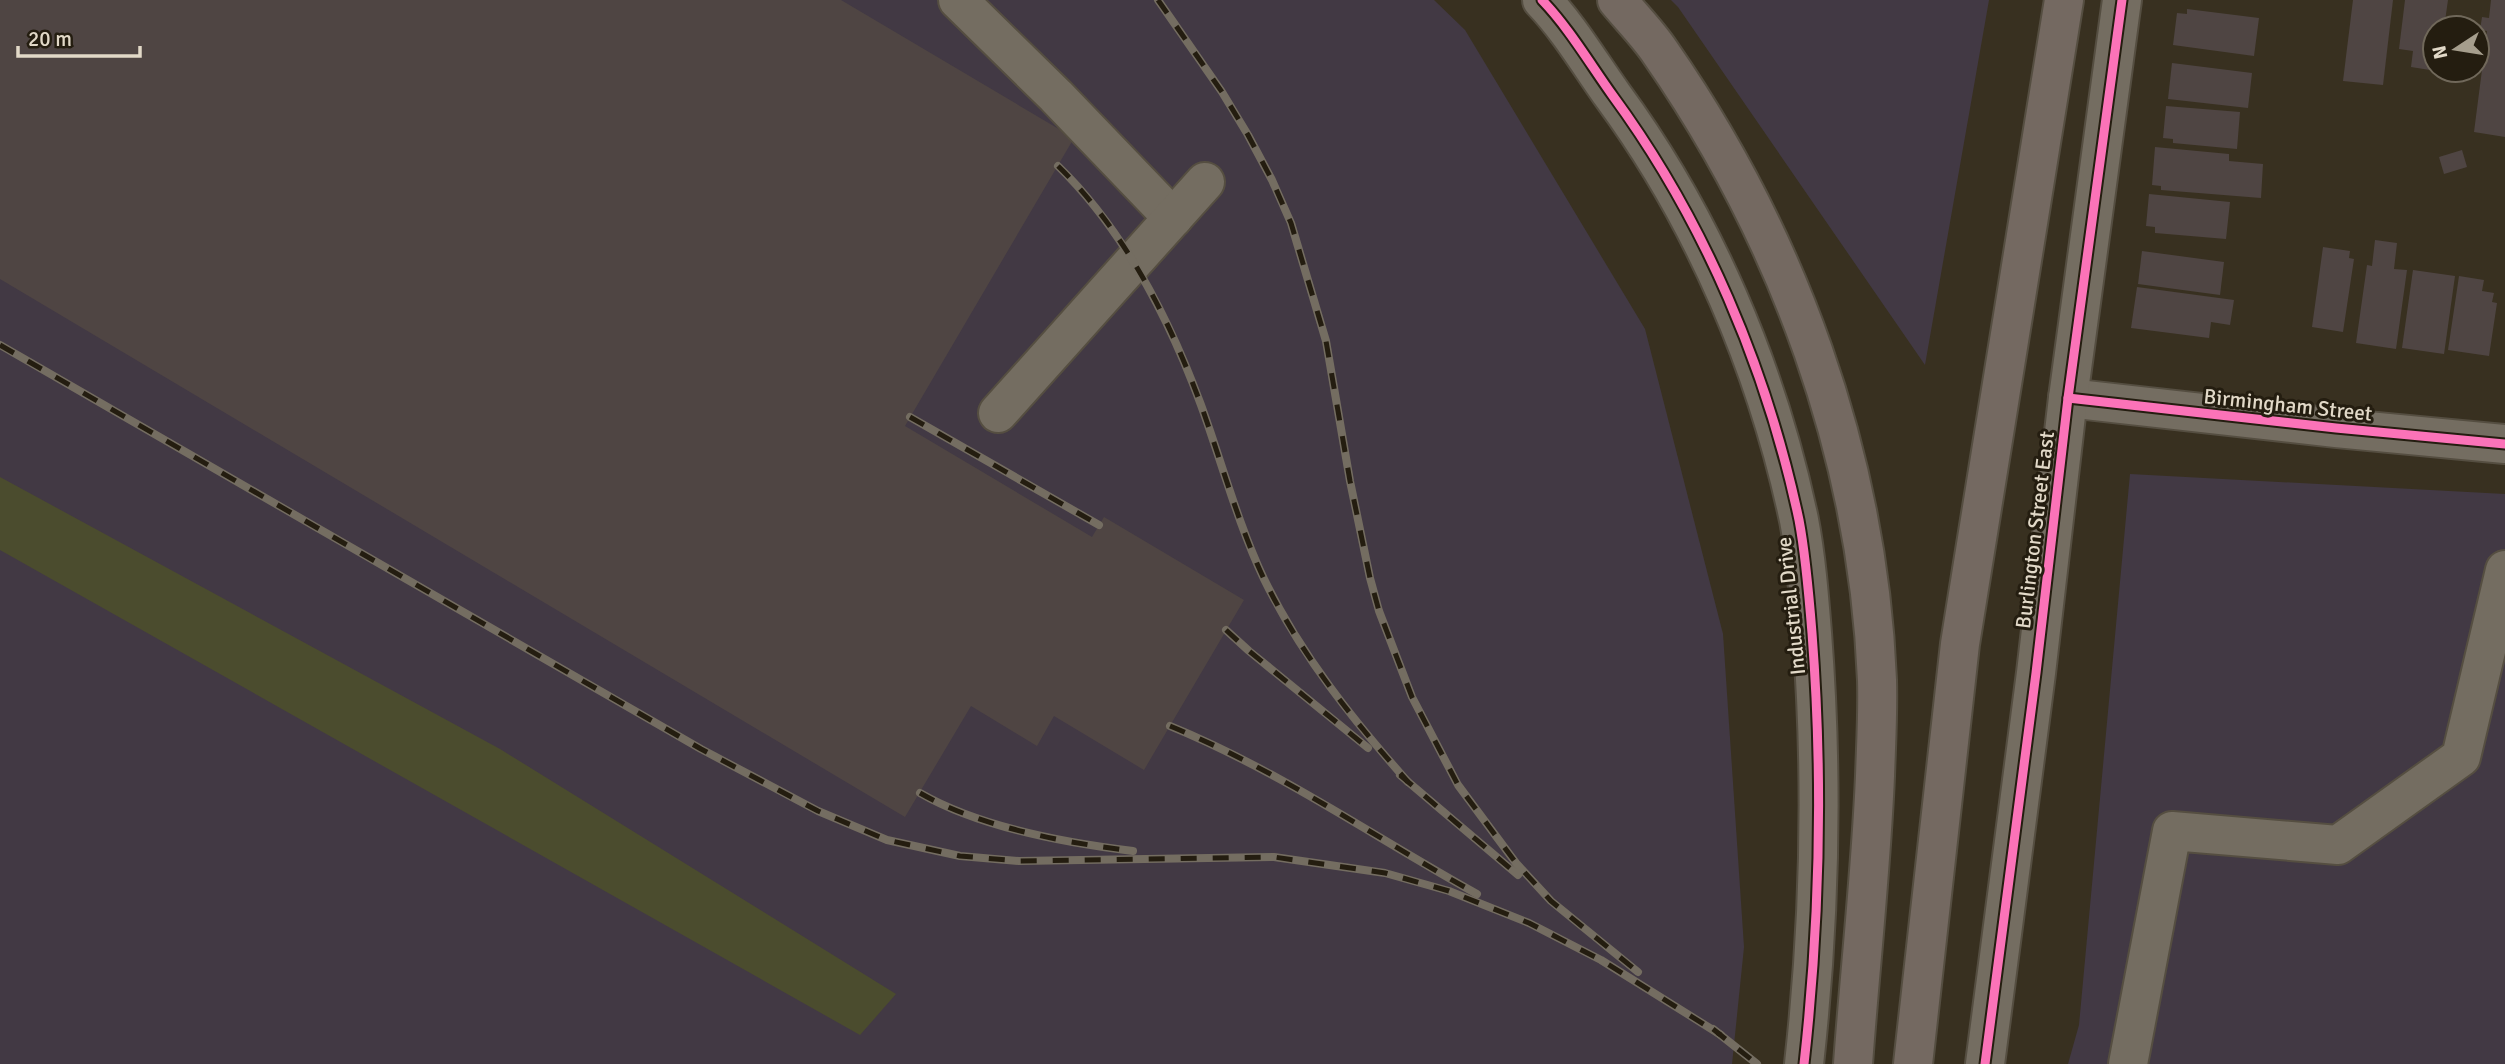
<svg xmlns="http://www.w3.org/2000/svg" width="2505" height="1064" font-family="Signika,sans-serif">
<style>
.industrial{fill:#423944}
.green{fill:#4b4c2e}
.building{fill:#4f4543}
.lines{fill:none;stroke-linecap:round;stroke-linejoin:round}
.minor-casing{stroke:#554e41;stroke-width:42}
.major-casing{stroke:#554e41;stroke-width:42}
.minor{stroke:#746d61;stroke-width:38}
.major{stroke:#746961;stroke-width:38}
.rail-casing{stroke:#746d61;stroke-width:8}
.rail{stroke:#241d10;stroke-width:5;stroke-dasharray:16;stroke-linecap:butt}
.cycleway-casing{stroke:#241d10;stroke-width:13}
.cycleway{stroke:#fb73b8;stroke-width:9}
.labels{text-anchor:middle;stroke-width:6;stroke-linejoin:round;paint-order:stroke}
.street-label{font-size:21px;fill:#e2d9c8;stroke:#241d10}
</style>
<rect width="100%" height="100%" fill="#383020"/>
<g class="industrial">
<path d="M0,0H1434L1465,30L1645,329L1723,634L1744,947L1732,1064H0Z"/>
<path d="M1671,0H1989L1925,365L1678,7Z"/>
<path d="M2130,474L2505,494V1064H2068L2079,1025Z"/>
</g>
<path class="green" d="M0,477L500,749L896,994L860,1035L0,550Z"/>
<g class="building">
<path d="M0,0H841L1074,138L905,426L1092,537L1104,517L1244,600L1144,770L1054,716L1037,746L971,706L905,817L0,279Z"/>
<path d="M2353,0H2393L2383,85L2343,81Z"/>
<path d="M2405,0H2448L2444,28H2435V55H2432L2430,70L2411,67L2413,51L2399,49Z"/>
<path d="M2491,0H2505V137L2474,132L2487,31L2480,30L2482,17L2489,18Z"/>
<path d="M2187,9L2259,18L2254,56L2173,45L2177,13L2187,14Z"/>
<path d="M2172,63L2252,73L2248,108L2168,99Z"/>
<path d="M2166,106L2240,112L2237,149L2173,143V139L2163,138Z"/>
<path d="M2155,147L2229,154V161L2263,164L2261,198L2161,190V186L2152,185Z"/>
<path d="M2462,150L2467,167L2444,174L2439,157Z"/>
<path d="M2149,194L2230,202L2226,239L2155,233V227L2146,226Z"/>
<path d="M2375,240L2397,243L2394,269L2407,270L2396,349L2356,343L2367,265L2372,266Z"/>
<path d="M2323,247L2350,251L2349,258L2354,259L2343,332L2312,327Z"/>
<path d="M2142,251L2224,262L2220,295L2138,284Z"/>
<path d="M2413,270L2455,276L2444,354L2402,348Z"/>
<path d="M2459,276L2484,280L2482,291L2494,293L2492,302L2497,303L2489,356L2448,350Z"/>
<path d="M2137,287L2234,300L2230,325L2211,322L2209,338L2131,328Z"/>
</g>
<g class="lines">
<defs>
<g id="minor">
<path d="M958,0L1056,96L1173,218"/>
<path d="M1542,0C1569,28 1590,64 1613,96C1704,220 1767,369 1799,520C1806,557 1809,595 1812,633C1823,776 1820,921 1804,1064"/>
<path d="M2068,398L2336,428L2505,444"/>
<path d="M998,413L1205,182"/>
<path d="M1985,1064L2036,673L2068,398L2122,0"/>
<path d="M2128,1064L2172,831L2338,845L2461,757L2505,570"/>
</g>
<g id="major">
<path d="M1617,0C1631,17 1648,34 1660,52C1788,236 1868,456 1877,680C1878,712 1876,745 1875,776C1871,872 1860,968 1853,1064"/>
<path d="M1913,1064L1960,644L2064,0"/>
</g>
</defs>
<use href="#minor" class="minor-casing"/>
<use href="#major" class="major-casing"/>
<use href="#minor" class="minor"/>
<use href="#major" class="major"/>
<defs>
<g id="rail">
<path d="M1158,0L1222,92L1248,135L1272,180L1291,223L1326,341L1350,481L1370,578L1379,611L1412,697L1458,785L1516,863L1551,901L1638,972"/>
<path d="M1058,166C1125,231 1169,318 1201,405C1222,463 1238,524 1264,579C1301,655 1353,720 1408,782"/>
<path d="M0,345L701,749L818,811L887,840L960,856L1019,861L1274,857L1385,873L1449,891L1529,923L1601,960L1721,1035"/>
<path d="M910,417L1099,525"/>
<path d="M1226,630L1249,651L1368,748"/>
<path d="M1170,726C1280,771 1374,837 1477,894"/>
<path d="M1400,775L1518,875"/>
<path d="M920,793C979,827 1066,843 1133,851"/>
<path d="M1713,1029L1757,1064"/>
</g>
</defs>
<use href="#rail" class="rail-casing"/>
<use href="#rail" class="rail"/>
<defs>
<g id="cycleway">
<path d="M1542,0C1569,28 1590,64 1613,96C1704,220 1767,369 1799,520C1806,557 1809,595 1812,633C1823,776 1820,921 1804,1064"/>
<path d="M2068,398L2336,428L2505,444"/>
<path d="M1985,1064L2036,673L2068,398L2122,0"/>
</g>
</defs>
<use href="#cycleway" class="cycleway-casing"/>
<use href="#cycleway" class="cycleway"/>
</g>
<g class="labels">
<g class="street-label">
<text transform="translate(2288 405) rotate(6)" y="7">Birmingham Street</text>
<text transform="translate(2035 530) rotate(-83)" y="7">Burlington Street East</text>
<text transform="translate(1791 606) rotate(-96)" y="7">Industrial Drive</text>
</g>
</g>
<g transform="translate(2456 49) rotate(258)"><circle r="33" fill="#241d10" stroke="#70685a" stroke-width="2"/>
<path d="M0-5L12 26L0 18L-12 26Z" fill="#a69e8d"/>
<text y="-10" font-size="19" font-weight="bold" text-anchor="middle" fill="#e2d9c8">N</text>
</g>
<path d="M18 46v10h122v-10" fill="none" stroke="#e2d9c8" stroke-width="3.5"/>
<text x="28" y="46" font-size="21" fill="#e2d9c8" stroke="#241d10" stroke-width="5" paint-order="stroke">20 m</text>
</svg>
